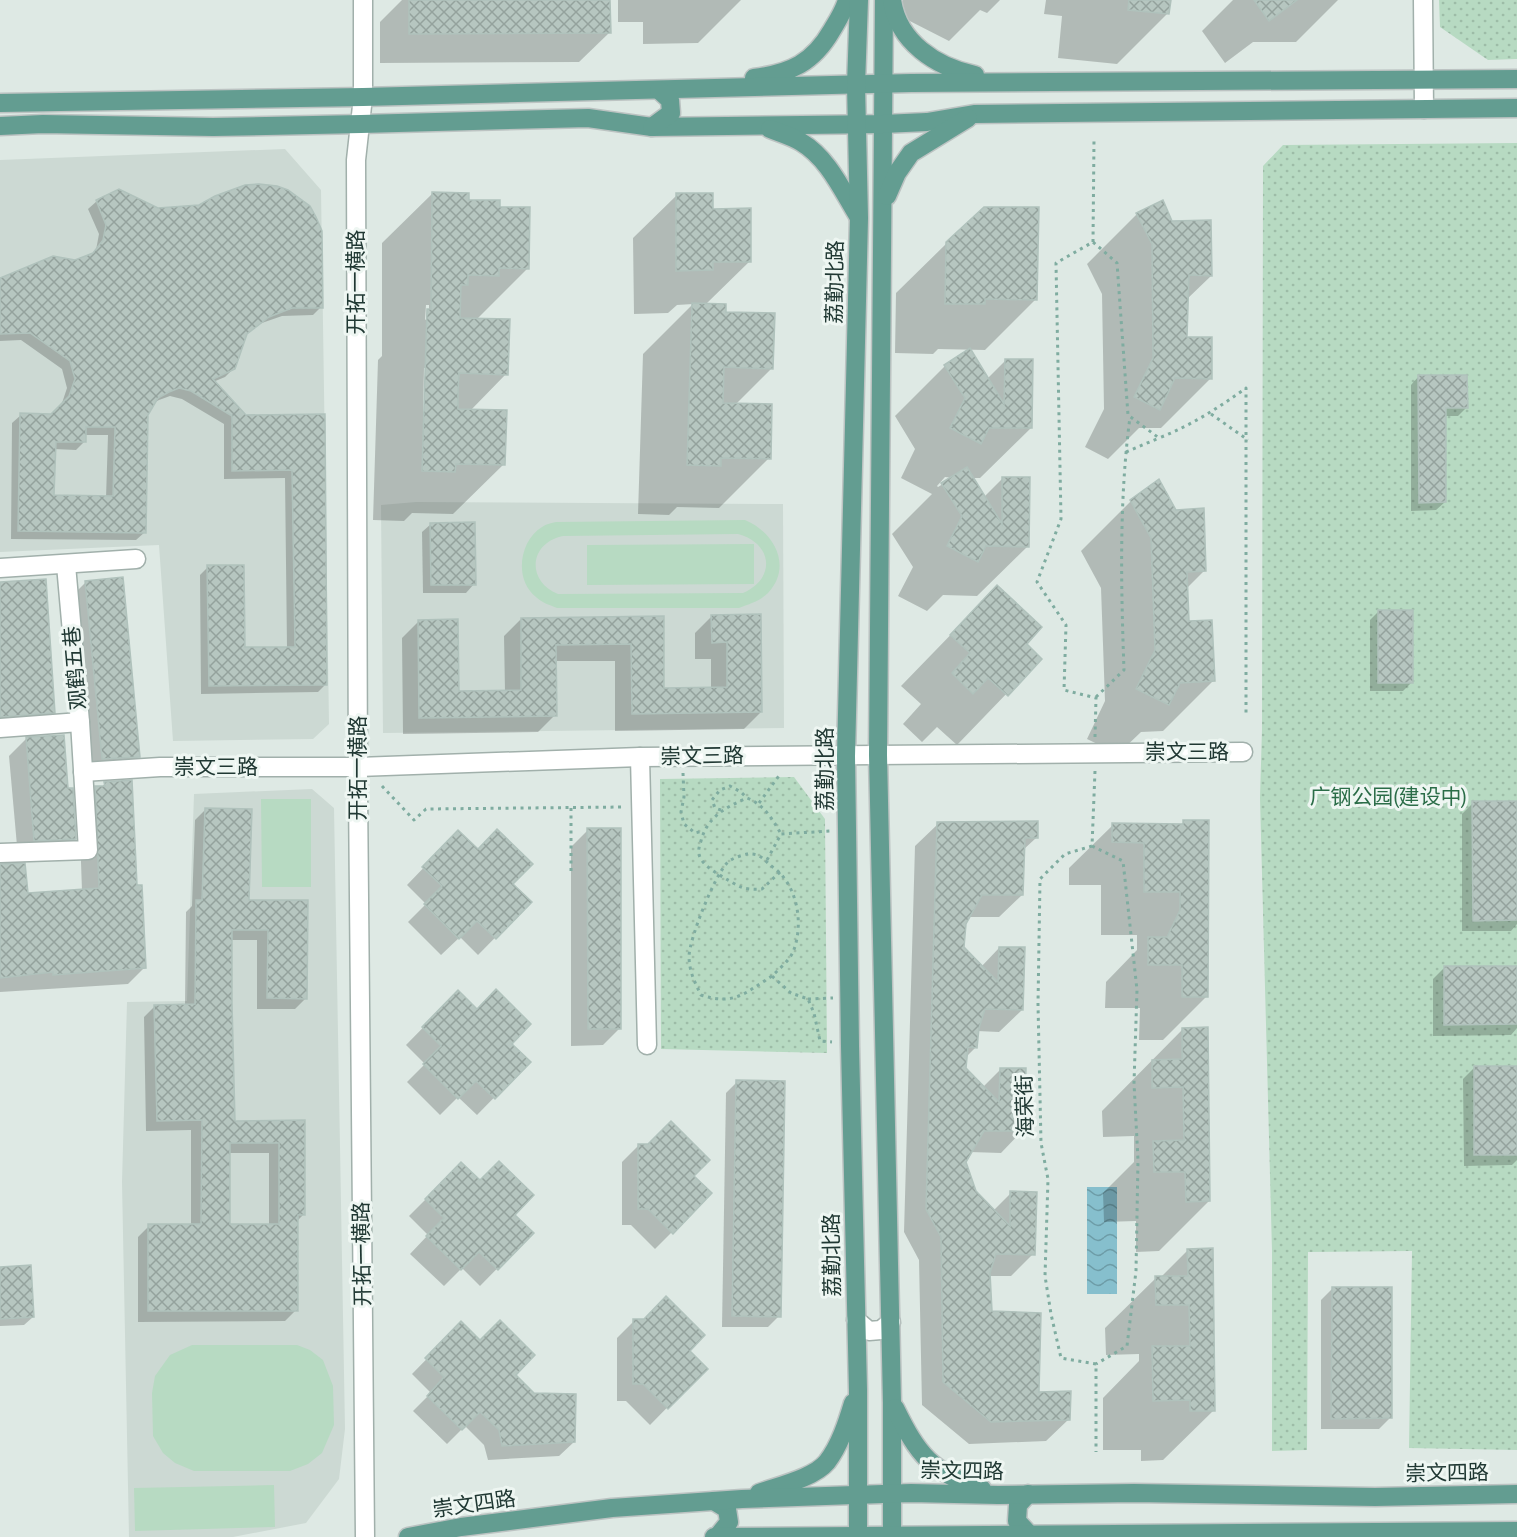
<svg xmlns="http://www.w3.org/2000/svg" width="1517" height="1537" font-family="'Asap Condensed','Noto Sans SC',sans-serif">
<style>
.built{fill:#ccd9d3}
.green{fill:#b7dac2;fill-rule:evenodd}
.park{fill:url(#park-dots)}
.water{fill:url(#water-waves)}
.shadow{fill:#0003;fill-rule:evenodd}
.building{fill:url(#building-cross-hatch);stroke:#b0c2bc;stroke-width:1.5;fill-rule:evenodd}
.lines{fill:none;stroke-linecap:round;stroke-linejoin:round}
.minor-casing{stroke:#a1b0ab;stroke-width:21}
.major-casing{stroke:#bcc3c2;stroke-width:21}
.path{stroke:#7faca0;stroke-width:3;stroke-dasharray:3 4.5;stroke-linecap:butt}
.minor{stroke:#fff;stroke-width:18}
.major{stroke:#639d91;stroke-width:18}
.labels{text-anchor:middle;stroke-width:6;stroke-linejoin:round;paint-order:stroke}
.street-label{font-size:21px;fill:#203833;stroke:#eef6f2}
.park-label{font-size:21px;fill:#2b6d48;stroke:#eef6f2}
</style>
<defs>
<pattern id="park-dots" width="8" height="8" patternUnits="userSpaceOnUse" patternTransform="scale(1.5)"><rect width="8" height="8" fill="#b7dac2"/><path d="M2 2h.1M6 6h.1" fill="none" stroke="#9dbca7" stroke-width="1.8" stroke-linecap="round"/></pattern>
<pattern id="water-waves" width="16" height="10" patternUnits="userSpaceOnUse" patternTransform="scale(1.5)"><rect width="16" height="10" fill="#86bfcd"/><path d="M0 5q4-4 8 0t8 0" fill="none" stroke="#6d9ca7"/></pattern>
<pattern id="building-cross-hatch" width="8" height="8" patternUnits="userSpaceOnUse" patternTransform="scale(1.5)"><rect width="8" height="8" fill="#b6c6c0"/><path d="M0 0l8 8M0 8l8-8" fill="none" stroke="#94a29d"/></pattern>
</defs>
<rect width="100%" height="100%" fill="#dee9e4"/>
<g class="built">
<path d="M285,149L321,190L329,724L313,739L173,741L159,545L0,552V160Z"/>
<path d="M416,502L783,504L784,728L383,733L381,505Z"/>
<path d="M312,789L334,808L345,1429L339,1479L306,1523L233,1537H129L122,1182L127,1002L187,1001L194,794Z"/>
</g>
<g class="green">
<path d="M745,520C774,532 793,566 768,593C760,601 749,604 739,608H557C550,605 542,603 536,597C514,580 519,541 542,527C546,524 552,523 556,522ZM738,534C772,543 777,578 743,593L558,594C526,581 529,543 563,536Z"/>
<path d="M754,544V584L587,585V545Z"/>
<path d="M261,799H311V887H262Z"/>
<path d="M192,1345H297L310,1350L323,1360L333,1386L334,1425L322,1453L308,1464L290,1471H194L175,1463L163,1453L153,1436L152,1393L155,1376L170,1355Z"/>
<path d="M274,1485L275,1527L135,1531L134,1488Z"/>
</g>
<g class="park">
<path d="M1439,0H1517V59L1488,60L1440,27Z"/>
<path d="M1517,143V1450L1409,1448L1412,1251L1308,1252L1307,1450L1272,1451V1251L1260,798L1262,729L1263,166L1283,145Z"/>
<path d="M794,777L825,819L827,1053L661,1049L660,779Z"/>
</g>
<rect class="water" x="1087" y="1187" width="30" height="107"/>
<g class="shadow">
<path d="M402,0H609V33L579,62L380,63V22Z"/>
<path d="M618,0H741L698,43L643,44V22H618Z"/>
<path d="M903,0H1000L987,13L980,10L949,41L896,14Z"/>
<path d="M1046,0H1169L1168,13L1117,64L1058,58L1062,16L1044,14Z"/>
<path d="M1233,0H1338L1296,42H1253L1225,63L1202,31Z"/>
<path d="M433,193L499,208L528,268L476,320L506,374L470,411L504,464L453,514L412,513L404,521L373,520L378,360L382,356V243ZM426,305H429V317L425,320ZM424,368H427L426,409L423,412Z"/>
<path d="M677,195L712,210L750,261L706,304L724,314L772,368L735,405L769,458L719,508L677,507L669,515L638,514L643,354L693,304L677,305L668,313L634,314L633,238Z"/>
<path d="M97,201L321,307L313,315L282,316L259,324L244,336L234,368L225,377L213,382L245,417L324,416L326,684L318,692L201,694L200,575L208,567L244,649L287,648L285,478L224,479V424L182,399L170,396L159,400L153,403L146,414L145,532L136,540L11,539L12,423L21,415H51L61,406L67,388L62,369L21,340L0,341V279L91,256L96,250L99,234L88,209ZM85,435H108L106,498L53,496L54,449L76,450L84,442Z"/>
<path d="M1162,202L1172,222L1211,276L1186,300L1185,339L1211,378L1161,428H1139L1108,459L1085,447L1104,409L1102,294L1087,264L1137,214Z"/>
<path d="M947,243L1035,300L985,350L938,349L933,354L895,353L896,293Z"/>
<path d="M1006,360L1031,428L980,478H972L984,497L1003,478L1028,546L977,596L943,595L927,611L898,596L913,567L892,534L932,494L901,478L915,449L895,416L945,366L987,379ZM945,477L953,478L938,487L937,486Z"/>
<path d="M1419,376L1466,408L1458,416H1444L1445,502L1436,510L1411,511V385Z"/>
<path d="M1131,501L1205,570L1186,589L1188,623L1213,681L1163,731L1141,732L1118,754L1087,739L1105,701L1101,588L1081,551Z"/>
<path d="M431,524L474,584L466,593H423L422,532Z"/>
<path d="M86,582L138,756L121,773L86,776L69,599Z"/>
<path d="M0,584L54,712L37,729L0,732Z"/>
<path d="M997,587L1024,644L1040,659L957,745L937,727L922,742L903,724L921,704L901,686Z"/>
<path d="M1378,612L1411,683L1403,691H1370V620Z"/>
<path d="M759,615L761,712L744,729L615,731V661H555V715L538,732L403,734L402,638L419,621L457,693L505,692L504,636L521,619L662,617L663,690L711,689V659H695V633L712,616Z"/>
<path d="M26,739L67,789L75,839L58,856L18,857L9,756Z"/>
<path d="M105,783L136,887L145,967L128,984L0,992V866L26,894L82,891L79,805L96,788H101Z"/>
<path d="M1473,803H1517V924L1511,931H1462V814Z"/>
<path d="M206,809L248,901L307,902L306,998L295,1009H257V940H230L233,1122H304L303,1215L297,1221L296,1310L285,1321L138,1322V1237L149,1226L191,1225V1130L146,1131L144,1017L155,1006H185L186,912L192,906L195,820ZM229,1153H269V1225H229Z"/>
<path d="M1184,822L1206,997L1163,1040H1139L1140,1008H1105L1106,982L1137,950V935H1101V885H1069V868L1113,825H1180Z"/>
<path d="M938,824L1036,838L1023,850L1022,895L999,917H968L964,924L963,948L981,967L999,948L1022,1010L999,1032L977,1031L976,1047L965,1058L964,1068L983,1087L1001,1069L1023,1130L1001,1153L970,1152L964,1162L975,1192L993,1211L1011,1193L1033,1254L1011,1276H989L990,1313L1038,1394L1069,1419L1046,1441L969,1444L922,1405L919,1260L904,1232L915,846Z"/>
<path d="M588,830L620,1028L603,1045L571,1046V847Z"/>
<path d="M458,832L530,902L478,955L460,937L441,955L408,922L426,904L407,885Z"/>
<path d="M1517,967V1028L1511,1035L1433,1036V979L1444,968Z"/>
<path d="M458,992L529,1062L477,1115L458,1097L440,1115L407,1082L425,1064L406,1045Z"/>
<path d="M1183,1029L1209,1201L1159,1251L1136,1252V1221L1104,1222L1103,1193L1134,1162V1136L1103,1137L1102,1111Z"/>
<path d="M1517,1067V1160L1512,1165L1464,1166L1463,1079L1474,1068Z"/>
<path d="M737,1082L779,1316L768,1327H722L726,1093Z"/>
<path d="M639,1145L692,1176L672,1232L655,1249L631,1225H622V1162Z"/>
<path d="M461,1164L532,1233L480,1286L462,1268L444,1286L410,1254L428,1235L409,1216Z"/>
<path d="M1188,1250L1214,1410L1163,1460L1141,1461V1450H1103V1398L1139,1361V1354L1106,1355L1105,1328L1156,1278H1160Z"/>
<path d="M0,1268L33,1317L24,1325L0,1326Z"/>
<path d="M1333,1288L1390,1418L1379,1429H1321V1300Z"/>
<path d="M634,1321L688,1351L705,1369L650,1425L626,1401H617V1338Z"/>
<path d="M461,1324L514,1375L574,1442L559,1456L488,1460L484,1445L465,1426L447,1444L413,1411L431,1393L412,1374Z"/>
</g>
<g class="building">
<path d="M409,0H610L611,33L409,34Z"/>
<path d="M1129,0H1171L1169,14L1128,10Z"/>
<path d="M1254,0H1297L1269,21Z"/>
<path d="M259,184L277,186L288,190L310,206L316,217L322,231L323,308H292L269,317L247,334L235,369L213,379L246,415L325,414L327,685L209,686L207,565H244L245,647H295L292,470L232,471V416L191,391L179,388L169,392L158,398L148,415L146,533L18,531L20,413L51,414L69,396L75,379L70,361L30,333L0,334V278L53,256L75,260L93,253L103,240L106,225L96,200L119,189L158,208L199,205L215,196L245,185ZM86,427H115L113,496L54,495L56,442H86Z"/>
<path d="M432,192L469,193V200H500V207H530L529,269L499,268V276L468,275V285H461L460,318L510,319L508,375L459,373L458,392V409L507,410L505,465L456,464L455,472L422,471L427,309H431Z"/>
<path d="M676,193H713V209L751,208V262H713V270L676,271Z"/>
<path d="M1163,200L1172,221L1211,220L1212,276L1189,275L1187,337H1212V379L1175,378L1160,410L1134,397L1153,358L1152,244L1136,213Z"/>
<path d="M984,207H1039L1037,300L985,299V304H945L946,242Z"/>
<path d="M692,303L726,304V312L775,313L773,369L724,367L723,403L772,404L771,459L721,458V466L687,465Z"/>
<path d="M970,348L1004,404L1005,359H1033L1032,428H989L981,444L950,428L965,398L944,365Z"/>
<path d="M1418,375H1467L1468,408H1446V502L1419,503Z"/>
<path d="M967,467L1002,524V477H1030L1029,547L986,546L978,562L947,546L962,516L941,483Z"/>
<path d="M1159,479L1176,510L1204,508L1206,571L1187,572L1189,621L1212,620L1215,681L1180,683L1169,705L1136,689L1155,650L1151,538L1130,500Z"/>
<path d="M475,522L476,585H431L430,523Z"/>
<path d="M123,577L140,757L102,759L85,581Z"/>
<path d="M46,579L55,713L0,717V582Z"/>
<path d="M997,585L1042,627L1027,644L1042,659L1008,696L988,678L973,694L952,673L970,653L950,635Z"/>
<rect x="1378" y="610" width="35" height="73"/>
<path d="M761,614L762,712L632,714L631,644L556,645L557,716L419,718L418,620L458,619L459,691L521,690V618L664,616V688L727,687V642L712,643L711,615Z"/>
<path d="M64,735L68,788H73L76,839L34,841L26,737Z"/>
<path d="M132,780L137,885H142L146,968L53,975V972L0,978V864L25,863L28,893L99,888L95,786H105L104,782Z"/>
<path d="M1472,801H1517V920L1473,921Z"/>
<path d="M205,808L252,809L249,900H308L307,999L267,998L268,930H232V1003L235,1121L305,1120V1215H298V1311H148V1224H201L202,1120L157,1121L154,1005L195,1004L196,900H202ZM230,1143H279V1224H230Z"/>
<path d="M1183,820H1209L1208,997H1182V965H1148V937H1167L1180,910V892H1144V843L1112,842V823L1183,824Z"/>
<path d="M1038,821V838H1025L1023,895H982L966,924L964,947L998,982L999,947H1025L1023,1010L985,1009L979,1028L977,1048L968,1047L966,1068L999,1102L1000,1068H1026L1024,1131H984L966,1162L976,1191L1010,1226V1191L1037,1192L1035,1255L996,1254L990,1273L992,1311L1041,1313L1039,1392L1071,1391L1070,1420L991,1422L943,1382L941,1237L926,1209L937,822Z"/>
<path d="M587,828H621V1029H588Z"/>
<path d="M497,829L533,864L513,884L532,902L496,939L477,921L459,939L424,904L442,886L422,867L458,830L478,849Z"/>
<path d="M1444,966H1517V1024L1444,1025Z"/>
<path d="M496,989L531,1024L512,1044L531,1062L495,1099L476,1081L458,1099L423,1064L441,1046L422,1027L458,990L477,1009Z"/>
<path d="M1208,1027L1210,1201L1186,1202L1185,1172H1154L1153,1141L1184,1140L1183,1087L1152,1088V1060L1182,1059V1028Z"/>
<rect x="1474" y="1066" width="43" height="89"/>
<path d="M736,1080L785,1081L781,1317L732,1316Z"/>
<path d="M671,1121L710,1160L694,1176L712,1193L673,1234L648,1209H638V1144H648Z"/>
<path d="M499,1161L534,1195L515,1215L534,1233L498,1270L479,1252L461,1270L426,1236L444,1218L425,1199L461,1162L480,1180Z"/>
<path d="M1213,1248L1215,1411H1190V1400L1153,1401L1152,1346H1190L1189,1305H1156L1155,1276H1188L1187,1249Z"/>
<path d="M31,1265L34,1317L0,1319V1267Z"/>
<path d="M1332,1287H1392V1418L1331,1419Z"/>
<path d="M666,1296L705,1335L690,1351L708,1369L668,1409L643,1384H633V1319H644Z"/>
<path d="M500,1320L535,1355L516,1375L534,1393L576,1394L575,1442L502,1446L499,1430L480,1412L462,1430L427,1396L444,1377L425,1358L461,1321L480,1340Z"/>
</g>
<g class="lines">
<defs>
<g id="minor">
<path d="M363,0V97L356,160L358,791L365,1537"/>
<path d="M1423,0L1424,109"/>
<path d="M0,568L136,559"/>
<path d="M0,728L80,722"/>
<path d="M640,757L647,1045"/>
<path d="M83,772L160,767H358L640,757L1243,752"/>
<path d="M0,853L88,850L80,722L66,565"/>
<path d="M856,1320L869,1331L881,1330L891,1322"/>
</g>
<g id="major">
<path d="M884,0L878,755L892,1403V1537"/>
<path d="M892,0C898,42 936,67 975,75"/>
<path d="M754,78C791,73 813,63 832,30C838,20 844,11 847,0"/>
<path d="M0,103L363,97L911,83L1517,79"/>
<path d="M0,126L43,124L213,127L361,124L588,118L652,127L883,124L927,122L974,114L1517,108"/>
<path d="M652,127L671,113L670,100L659,90"/>
<path d="M770,129C780,133 791,136 801,142C828,158 842,190 858,216"/>
<path d="M887,196L897,173L911,153L968,118"/>
<path d="M895,1408C918,1455 931,1472 982,1489"/>
<path d="M759,1493C778,1486 814,1478 827,1462C840,1445 847,1423 853,1403"/>
<path d="M1028,1494L1018,1505L1017,1521L1028,1533"/>
<path d="M714,1501L727,1509L729,1522L717,1537"/>
<path d="M408,1537L461,1527L612,1508L742,1499L911,1493L998,1495L1134,1493L1375,1497L1517,1494"/>
<path d="M714,1537L1517,1531"/>
<path d="M858,1537V1390L850,1046L846,756L859,218L856,85L859,0"/>
</g>
</defs>
<use href="#minor" class="minor-casing"/>
<use href="#major" class="major-casing"/>
<g class="path">
<path d="M1093,242L1094,139"/>
<path d="M1211,414L1248,440"/>
<path d="M1126,452L1159,438"/>
<path d="M1096,697L1124,670C1121,586 1119,500 1130,417"/>
<path d="M1095,737L1096,698L1064,690L1066,625L1037,582L1061,519L1056,263L1093,242L1117,263L1128,415L1159,438C1192,425 1218,408 1246,388V713"/>
<path d="M1095,771L1092,846L1065,854L1040,879L1038,1004L1041,1143L1048,1179L1045,1276L1051,1314L1061,1358L1096,1364V1452"/>
<path d="M683,773L684,797L681,812L684,824L695,833L703,831"/>
<path d="M382,786L414,820L426,809L624,807"/>
<path d="M759,803L781,773"/>
<path d="M571,808V873"/>
<path d="M721,810L715,808L712,800L720,790L730,786L741,792L747,798"/>
<path d="M1092,846L1123,861L1137,990L1134,1083L1138,1160L1136,1271L1127,1346L1096,1364"/>
<path d="M767,860L781,834L830,831"/>
<path d="M780,872L762,889C742,890 740,887 723,877C716,873 705,866 701,859C697,853 699,847 701,841C707,817 726,807 747,798C764,805 772,818 781,834"/>
<path d="M772,976C745,993 734,1006 701,995C695,983 689,971 689,956C690,937 714,877 727,863C730,859 742,855 747,854C762,853 764,861 774,868C798,886 804,925 793,952C789,961 779,969 772,976L791,993L808,999L814,1013L820,1041L832,1042"/>
<path d="M808,999L833,998"/>
</g>
<use href="#minor" class="minor"/>
<use href="#major" class="major"/>
</g>
<g class="labels">
<g class="street-label">
<text transform="translate(356 282) rotate(-90)" y="7">开拓一横路</text>
<text transform="translate(835 282) rotate(-89)" y="7">荔勤北路</text>
<text transform="translate(75 668) rotate(-95)" y="7">观鹤五巷</text>
<text x="1187" y="759">崇文三路</text>
<text transform="translate(702 756) rotate(-1)" y="7">崇文三路</text>
<text x="216" y="774">崇文三路</text>
<text transform="translate(358 768) rotate(-90)" y="7">开拓一横路</text>
<text transform="translate(825 769) rotate(-90)" y="7">荔勤北路</text>
<text transform="translate(1025 1106) rotate(-92)" y="7">海荣街</text>
<text transform="translate(362 1254) rotate(-91)" y="7">开拓一横路</text>
<text transform="translate(832 1255) rotate(-91)" y="7">荔勤北路</text>
<text transform="translate(962 1471) rotate(1)" y="7">崇文四路</text>
<text transform="translate(1447 1473) rotate(-1)" y="7">崇文四路</text>
<text transform="translate(474 1504) rotate(-8)" y="7">崇文四路</text>
</g>
<g class="park-label">
<text x="1388" y="804">广钢公园(建设中)</text>
</g>
</g>
</svg>
